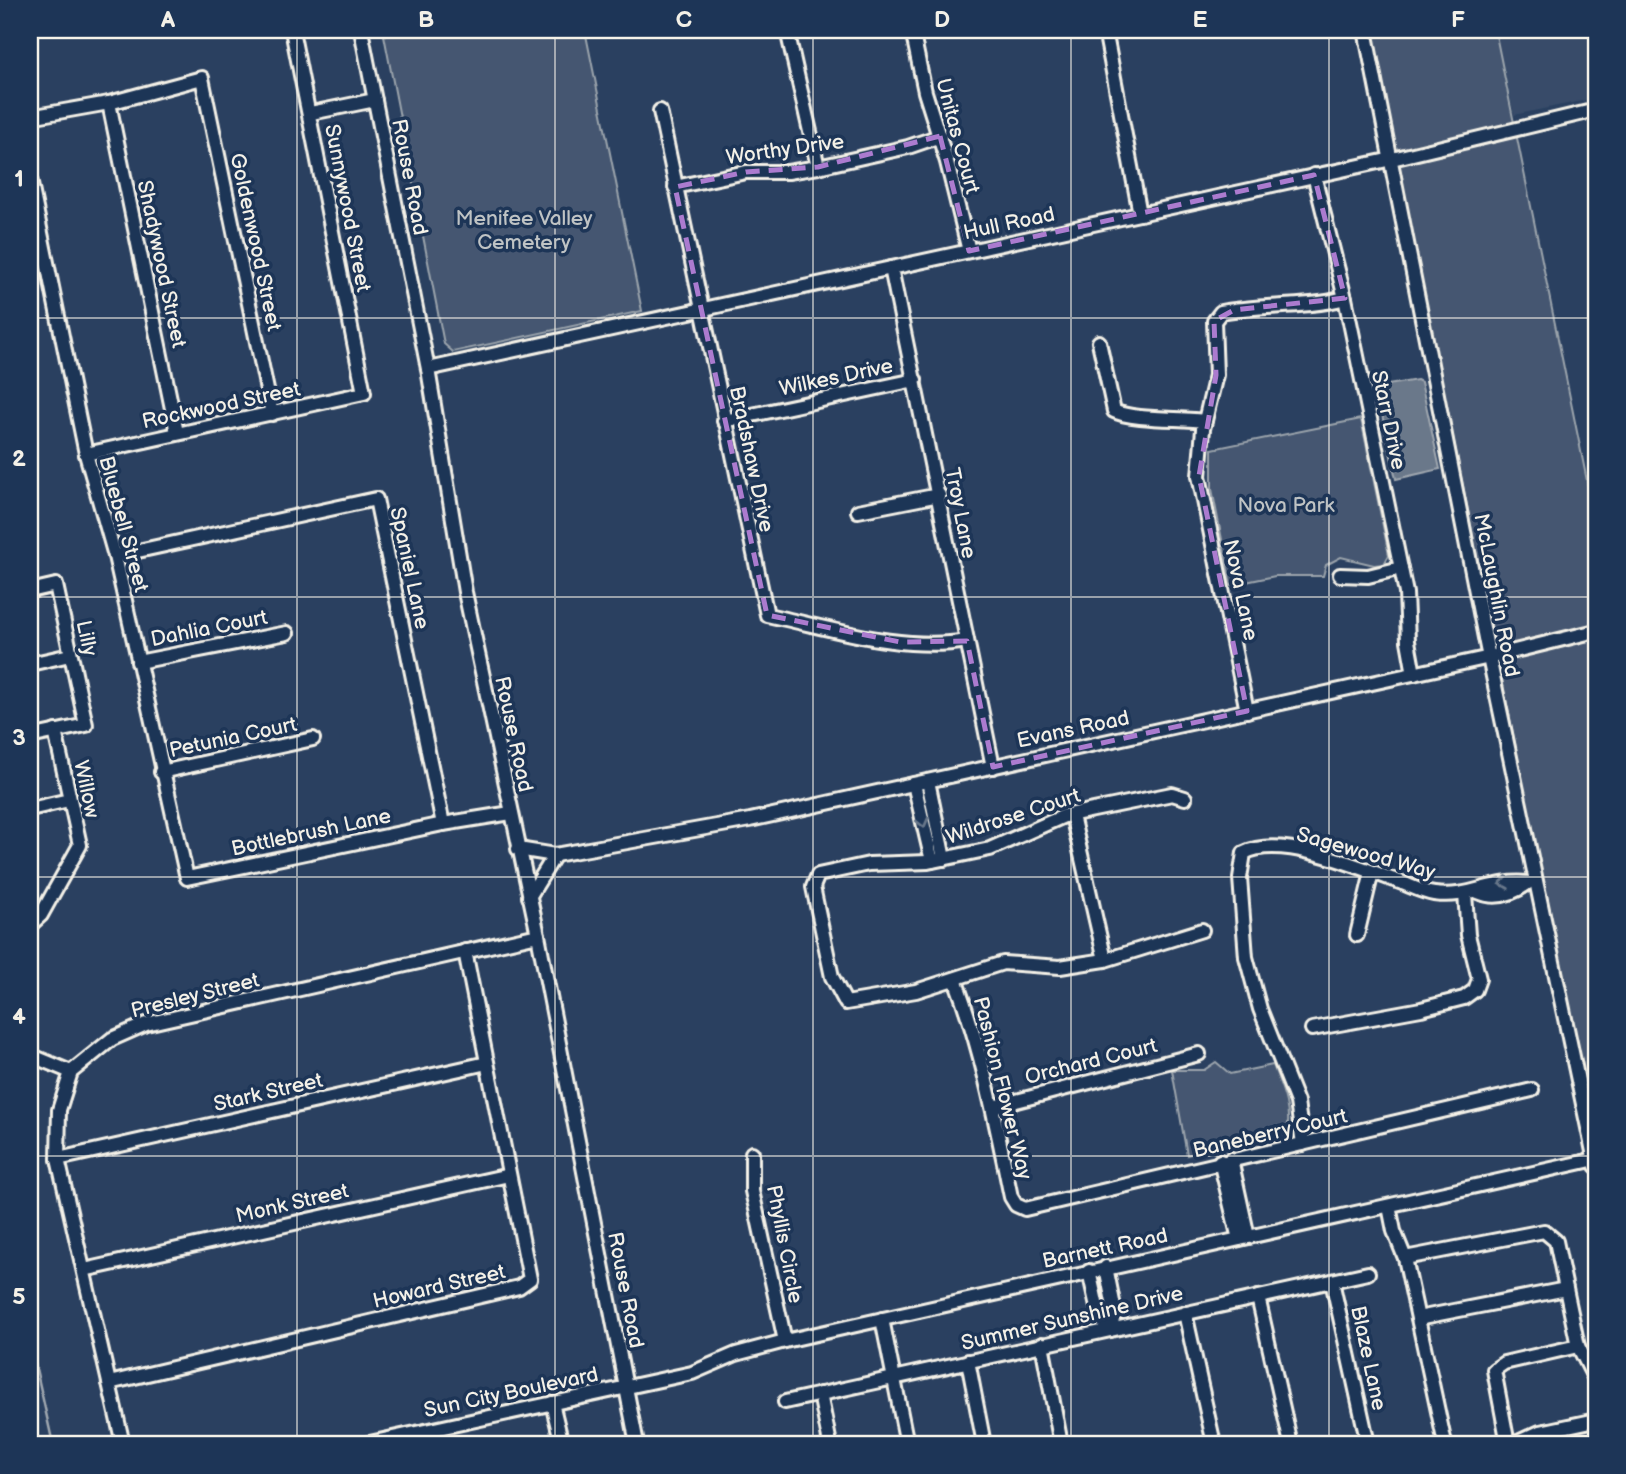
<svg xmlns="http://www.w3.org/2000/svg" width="1626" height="1474" font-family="'Balsamiq Sans',sans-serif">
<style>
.built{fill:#374c69}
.green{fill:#445771;stroke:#9ca4ac;stroke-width:2}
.water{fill:#6a788a;stroke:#a1a8b0;stroke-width:2}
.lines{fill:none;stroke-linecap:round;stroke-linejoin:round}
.stream{stroke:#a1a8b0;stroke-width:2.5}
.minor-casing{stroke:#f4f1e8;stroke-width:18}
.minor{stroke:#1d3557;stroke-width:12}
.oneway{stroke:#68778a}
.marked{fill:none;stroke:#ab7bcf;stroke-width:5;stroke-dasharray:14 9;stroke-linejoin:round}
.grid{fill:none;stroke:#f4f1e8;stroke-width:2;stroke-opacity:0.55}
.labels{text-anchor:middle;stroke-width:7;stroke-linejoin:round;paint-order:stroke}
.street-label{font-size:21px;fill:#f4f1e8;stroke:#1d3557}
.park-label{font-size:21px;fill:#bfc3c4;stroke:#1d3557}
.neatline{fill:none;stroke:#f4f1e8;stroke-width:2.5}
.grid-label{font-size:23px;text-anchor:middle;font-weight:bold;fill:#f4f1e8}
</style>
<rect width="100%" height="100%" fill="#2a4060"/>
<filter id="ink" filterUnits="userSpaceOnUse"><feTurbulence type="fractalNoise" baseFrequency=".0143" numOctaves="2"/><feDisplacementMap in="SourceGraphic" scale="14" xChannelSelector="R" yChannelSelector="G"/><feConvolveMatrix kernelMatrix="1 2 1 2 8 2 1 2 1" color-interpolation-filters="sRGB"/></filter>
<g filter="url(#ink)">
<path class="built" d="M1495,30H1596V98L1514,115Z"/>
<g class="green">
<path d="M383,30H585L642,311L453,352L444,344Z"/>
<path d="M1371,30H1495L1596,525V1145Z"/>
<path d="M1361,419L1389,555L1384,564L1374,565L1341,557L1326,565L1323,576H1275L1231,585L1212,489V449Z"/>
<path d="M1216,1062L1230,1074L1273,1065C1280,1084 1292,1109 1287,1130L1187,1155L1172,1070H1204Z"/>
</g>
<path class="water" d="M1417,380L1421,382L1440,469L1396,479L1376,387Z"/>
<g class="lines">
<path class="stream" d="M30,1342L53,1444"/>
<defs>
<g id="minor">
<path d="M361,30L428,369L465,592L538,935L637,1444"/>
<path d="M787,30L818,167"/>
<path d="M912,30L925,92L947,162L969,251"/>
<path d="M1105,30L1140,214"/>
<path d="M1365,30L1487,648L1596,1166"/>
<path d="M109,103L177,433"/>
<path d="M660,111L767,615C831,628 901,652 967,641"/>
<path d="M311,113L375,100"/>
<path d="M30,117L109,103L202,78L272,414"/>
<path d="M1314,175L1345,298L1406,593L1408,641L1414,674"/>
<path d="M30,179L86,454L115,556L187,878L443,824L511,813"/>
<path d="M675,187L746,172H788L818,167L908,147L940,136"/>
<path d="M891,268L993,767"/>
<path d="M1099,342L1114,411C1131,420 1181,418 1205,421"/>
<path d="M428,369L1392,159L1596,110"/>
<path d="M724,421L915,380"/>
<path d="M86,454L364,393L292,30"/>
<path d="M858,511L939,495"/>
<path d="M115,556L376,499L443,824"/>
<path d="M1340,575L1368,576L1401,568"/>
<path d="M30,591L56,585L86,725L30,737"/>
<path d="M138,662L287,633"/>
<path d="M30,664L70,655"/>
<path d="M1247,711L1199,476L1203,429L1216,375L1214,321L1221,312C1262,304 1304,309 1345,298"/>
<path d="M161,772L313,739"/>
<path d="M928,781L944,859"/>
<path d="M914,784L932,861"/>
<path d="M1185,798L1172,794L1064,816L990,849L928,862L869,864L818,875L813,887L832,977L846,1003L916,991L1003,963L1060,967L1105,960L1202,930"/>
<path d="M30,809L69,800"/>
<path d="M1072,815L1105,960"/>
<path d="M518,849L555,855L750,820L1490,657L1596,631"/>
<path d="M529,897L555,855"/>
<path d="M30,925L41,915L80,845L55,731"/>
<path d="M1357,935L1372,872"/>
<path d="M955,979C982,1050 996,1124 1011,1197L1016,1205L1025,1209L1532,1090"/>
<path d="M1312,1029L1421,1009L1464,998L1475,990L1479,979L1468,935L1465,894"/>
<path d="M30,1055L71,1072"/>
<path d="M993,1107L1199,1054"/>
<path d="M1303,1144L1297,1102L1260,1009L1246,957L1240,878L1244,853C1280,834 1357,866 1394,880C1407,884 1421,892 1434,894C1471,899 1492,879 1528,883C1513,894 1496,900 1478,892"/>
<path d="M752,1153V1191L785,1341"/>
<path d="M58,1159L487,1063"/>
<path d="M1231,1159L1248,1237"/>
<path d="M1220,1161L1239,1239"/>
<path d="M1389,1206L1394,1231L1405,1258L1445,1444"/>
<path d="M1405,1258L1544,1231L1556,1241L1578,1346L1596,1381"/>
<path d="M1106,1267L1115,1312L1110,1330"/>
<path d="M84,1270L509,1175"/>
<path d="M1089,1271L1099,1316L1110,1330"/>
<path d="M1332,1281L1368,1444"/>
<path d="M1258,1297L1291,1444"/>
<path d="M1185,1313L1214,1444"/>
<path d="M1418,1318L1566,1289"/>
<path d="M882,1319L907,1444"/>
<path d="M1042,1344L1061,1444"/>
<path d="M968,1361L984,1444"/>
<path d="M109,1383L519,1287L530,1279L465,951"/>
<path d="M820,1394L830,1444"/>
<path d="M785,1402L1368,1273"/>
<path d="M552,1403L562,1444"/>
<path d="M123,1444L58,1159L59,1110L71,1072L112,1039L146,1024L538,935"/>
<path d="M365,1444L692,1373L736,1354L785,1341L1596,1159"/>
<path d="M1508,1444L1494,1370L1504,1363L1578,1346"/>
<path d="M1514,1444L1540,1432L1596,1420"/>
</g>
</defs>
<use href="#minor" class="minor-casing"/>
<use href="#minor" class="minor"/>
</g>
<defs><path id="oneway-chevron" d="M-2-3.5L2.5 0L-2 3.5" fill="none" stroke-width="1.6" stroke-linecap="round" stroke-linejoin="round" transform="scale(1.75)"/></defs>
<g class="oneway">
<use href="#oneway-chevron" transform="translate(923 823) rotate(77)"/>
<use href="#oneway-chevron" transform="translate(1504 883) rotate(172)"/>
</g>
</g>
<path class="marked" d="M940,136L969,251L1314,175L1345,298L1234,310L1214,321L1216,375L1199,476L1247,711L993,767L967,641L900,642L767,615L675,187L746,172L818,167Z"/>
<path class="grid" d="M297,30V1444M555,30V1444M813,30V1444M1071,30V1444M1329,30V1444M30,318H1596M30,597H1596M30,877H1596M30,1156H1596"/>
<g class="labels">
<g class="street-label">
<text transform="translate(958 136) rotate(75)" y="7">Unitas Court</text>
<text transform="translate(785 149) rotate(-8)" y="7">Worthy Drive</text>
<text transform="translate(410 177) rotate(79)" y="7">Rouse Road</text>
<text transform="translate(348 208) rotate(79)" y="7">Sunnywood Street</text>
<text transform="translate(1009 223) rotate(-12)" y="7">Hull Road</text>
<text transform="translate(256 242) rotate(78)" y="7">Goldenwood Street</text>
<text transform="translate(162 264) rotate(78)" y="7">Shadywood Street</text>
<text transform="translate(836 377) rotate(-12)" y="7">Wilkes Drive</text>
<text transform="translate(221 405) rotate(-12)" y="7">Rockwood Street</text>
<text transform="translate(1389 420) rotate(78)" y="7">Starr Drive</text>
<text transform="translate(752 459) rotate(78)" y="7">Bradshaw Drive</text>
<text transform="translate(961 513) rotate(79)" y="7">Troy Lane</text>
<text transform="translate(124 524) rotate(75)" y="7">Bluebell Street</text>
<text transform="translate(410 568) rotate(78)" y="7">Spaniel Lane</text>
<text transform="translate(1241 590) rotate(78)" y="7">Nova Lane</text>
<text transform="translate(1497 595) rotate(79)" y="7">McLaughlin Road</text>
<text transform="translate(209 628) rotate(-11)" y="7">Dahlia Court</text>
<text transform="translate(87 638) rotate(78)" y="7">Lilly</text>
<text transform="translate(1073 729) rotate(-12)" y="7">Evans Road</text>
<text transform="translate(514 734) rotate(78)" y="7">Rouse Road</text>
<text transform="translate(233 737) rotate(-12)" y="7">Petunia Court</text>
<text transform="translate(87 789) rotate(78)" y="7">Willow</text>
<text transform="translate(1013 816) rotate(-18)" y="7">Wildrose Court</text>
<text transform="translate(311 832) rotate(-12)" y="7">Bottlebrush Lane</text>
<text transform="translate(1366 853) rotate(16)" y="7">Sagewood Way</text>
<text transform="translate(195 995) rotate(-14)" y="7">Presley Street</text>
<text transform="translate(1091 1061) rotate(-14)" y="7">Orchard Court</text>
<text transform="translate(1003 1088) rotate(76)" y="7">Pashion Flower Way</text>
<text transform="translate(268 1092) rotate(-13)" y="7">Stark Street</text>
<text transform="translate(1270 1133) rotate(-13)" y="7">Baneberry Court</text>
<text transform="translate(292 1203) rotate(-13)" y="7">Monk Street</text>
<text transform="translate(785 1244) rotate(79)" y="7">Phyllis Circle</text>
<text transform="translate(1105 1248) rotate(-12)" y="7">Barnett Road</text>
<text transform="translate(439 1286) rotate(-13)" y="7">Howard Street</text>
<text transform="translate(626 1290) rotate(79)" y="7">Rouse Road</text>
<text transform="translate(1072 1318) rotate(-13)" y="7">Summer Sunshine Drive</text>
<text transform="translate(1369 1358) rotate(78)" y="7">Blaze Lane</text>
<text transform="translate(511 1392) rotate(-12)" y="7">Sun City Boulevard</text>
</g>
<g class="park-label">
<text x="524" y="225">Menifee Valley<tspan x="524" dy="24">Cemetery</tspan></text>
<text x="1286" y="512">Nova Park</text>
</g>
</g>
<rect width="1626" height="1474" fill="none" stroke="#1d3557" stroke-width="77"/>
<rect x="38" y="38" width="1550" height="1398" class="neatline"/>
<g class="grid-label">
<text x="168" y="27">A</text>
<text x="426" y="27">B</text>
<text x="684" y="27">C</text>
<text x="942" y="27">D</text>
<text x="1200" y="27">E</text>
<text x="1458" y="27">F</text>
<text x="19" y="186">1</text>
<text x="19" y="466">2</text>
<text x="19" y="745">3</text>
<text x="19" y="1024">4</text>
<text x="19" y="1304">5</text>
</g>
</svg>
